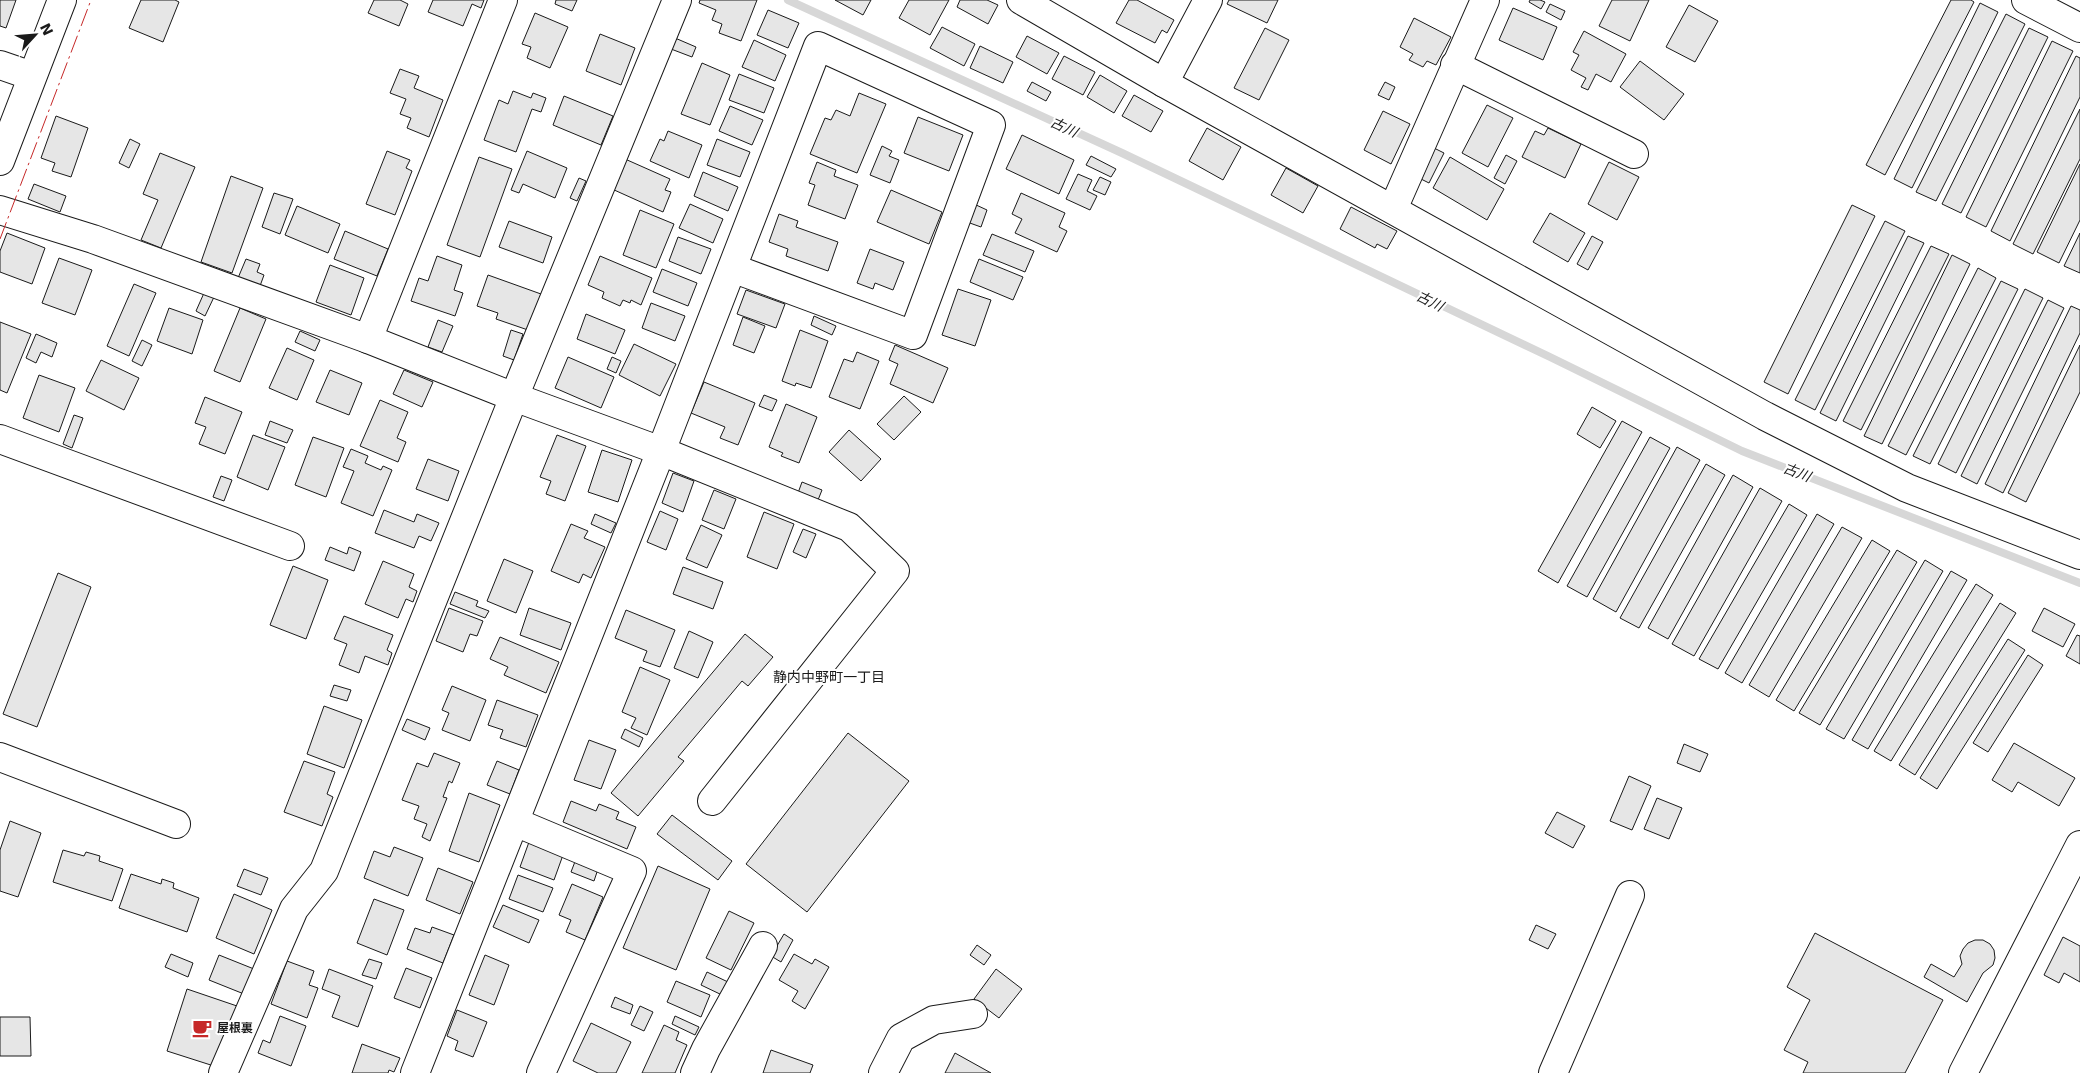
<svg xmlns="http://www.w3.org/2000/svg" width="2080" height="1073" font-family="'DejaVu Sans','Noto Sans JP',sans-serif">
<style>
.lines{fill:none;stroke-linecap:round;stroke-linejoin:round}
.stream{stroke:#d7d7d7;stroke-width:8}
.building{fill:#e6e6e6;stroke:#1a1a1a}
.minor-casing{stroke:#1a1a1a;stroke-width:30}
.minor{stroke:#fff;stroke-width:28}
.power{stroke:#c62828;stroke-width:1;stroke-dasharray:18 4 2.5 4;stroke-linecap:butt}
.labels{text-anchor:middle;stroke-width:4;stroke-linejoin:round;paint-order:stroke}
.poi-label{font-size:12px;font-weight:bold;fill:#1a1a1a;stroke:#fff;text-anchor:start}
.water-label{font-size:14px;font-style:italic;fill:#1a1a1a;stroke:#fff}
.neighbourhood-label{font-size:14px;fill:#1a1a1a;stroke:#fff}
</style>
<rect width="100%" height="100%" fill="#fff"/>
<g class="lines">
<path class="stream" d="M788,0L1122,153L1550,357L1742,451L2080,583"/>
</g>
<g class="building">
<path d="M0,0H16L6,28L0,26Z"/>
<path d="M141,0H175L179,2L163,42L129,28Z"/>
<path d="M374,0H400L408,4L399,26L368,13Z"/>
<path d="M433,0H484L481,8L472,4L463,26L428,12Z"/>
<path d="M556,0H577L572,11L555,4Z"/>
<path d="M700,0H757L741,41L719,33L722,24L712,20L716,10L699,3Z"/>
<path d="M835,0H871L863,15Z"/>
<path d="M909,0H949L930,35L899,18Z"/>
<path d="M960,0H987L998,5L988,24L957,7Z"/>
<path d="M1129,0H1137L1174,20L1167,33L1162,30L1155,43L1116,23Z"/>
<path d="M1229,0H1278L1267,23L1227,4Z"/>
<path d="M1530,0H1540L1545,2L1541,9L1529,2Z"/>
<path d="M1612,0H1649L1630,41L1599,26Z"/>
<path d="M1951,0H1971L1974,2L1885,175L1866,165Z"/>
<path d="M1980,3L1998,12L1912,188L1894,179Z"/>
<path d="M1550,4L1565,11L1561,20L1546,12Z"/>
<path d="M1689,5L1718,21L1695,62L1666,47Z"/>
<path d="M1513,8L1557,27L1543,60L1499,40Z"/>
<path d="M768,10L799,23L788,48L757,35Z"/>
<path d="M535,13L568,27L550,68L527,58L531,47L522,44Z"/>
<path d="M2006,14L2025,24L1936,201L1916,192Z"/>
<path d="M1414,18L1451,37L1436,65L1427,61L1423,67L1409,60L1413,54L1400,47Z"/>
<path d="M942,27L975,44L964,66L930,48Z"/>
<path d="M1265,28L1289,40L1259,100L1234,88Z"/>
<path d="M2029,28L2048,37L1961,213L1942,204Z"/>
<path d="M1584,31L1626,54L1611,82L1596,74L1588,90L1581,87L1586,78L1571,70L1579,55L1573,52Z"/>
<path d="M600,34L635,48L621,85L586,71Z"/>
<path d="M1027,36L1059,53L1047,74L1016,57Z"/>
<path d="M675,38L696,47L692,57L671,49Z"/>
<path d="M754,40L786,55L775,81L742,67Z"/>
<path d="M2052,41L2073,51L1986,227L1966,217Z"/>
<path d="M980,46L1013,62L1003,83L970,68Z"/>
<path d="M1064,56L1095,72L1083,95L1052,79Z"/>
<path d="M2076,56L2080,58V97L2010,241L1991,231Z"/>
<path d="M1640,61L1684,94L1664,120L1620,87Z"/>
<path d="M702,63L730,75L710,125L681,114Z"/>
<path d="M400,69L419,76L414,88L443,100L429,137L407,128L411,118L400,114L406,99L390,93Z"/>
<path d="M739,74L774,88L764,113L729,100Z"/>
<path d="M1100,75L1127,91L1114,113L1087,97Z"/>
<path d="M1032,82L1051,92L1046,101L1027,91Z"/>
<path d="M1385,82L1395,87L1389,100L1378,95Z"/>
<path d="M513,91L531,98L533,93L546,98L541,112L532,109L516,152L484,140L499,100L508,104Z"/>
<path d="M859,93L886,104L857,173L810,154L825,118L831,120L836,110L850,116Z"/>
<path d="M1134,95L1163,111L1151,132L1122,116Z"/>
<path d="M564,96L613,116L601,145L553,125Z"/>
<path d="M1487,105L1513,118L1488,167L1462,153Z"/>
<path d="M730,106L763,120L752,145L719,131Z"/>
<path d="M2080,109V159L2033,254L2013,244Z"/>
<path d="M1383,111L1410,124L1391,164L1364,150Z"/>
<path d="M56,116L88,128L71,177L52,171L55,163L41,158Z"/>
<path d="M918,117L963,135L949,171L904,153Z"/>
<path d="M1207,128L1241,147L1223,180L1189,161Z"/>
<path d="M1548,128L1581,144L1565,178L1522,157L1535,131L1544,135Z"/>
<path d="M668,131L702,145L689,178L650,161L660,139L664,141Z"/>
<path d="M1022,135L1074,160L1059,194L1006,169Z"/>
<path d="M130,139L140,144L129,168L119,163Z"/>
<path d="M717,139L750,152L740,177L707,165Z"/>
<path d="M882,146L892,151L889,156L899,160L890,183L870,175Z"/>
<path d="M1434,148L1444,153L1429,183L1419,178Z"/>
<path d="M387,151L410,160L406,168L412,171L395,215L366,204Z"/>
<path d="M527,151L567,168L555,198L523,184L519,193L511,190Z"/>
<path d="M160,153L195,167L161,248L141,240L158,200L143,194Z"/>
<path d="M1506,155L1517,161L1505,184L1494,178Z"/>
<path d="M1091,156L1116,169L1111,177L1086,165Z"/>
<path d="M479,157L512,169L480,257L447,245Z"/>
<path d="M1450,157L1504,189L1487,220L1433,188Z"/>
<path d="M625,159L670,179L665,190L671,192L663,212L612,189Z"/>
<path d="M817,162L836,170L834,176L858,185L845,219L808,205L815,185L809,183Z"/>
<path d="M1609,162L1639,177L1617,220L1588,204Z"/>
<path d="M2080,164V220L2059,263L2037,252Z"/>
<path d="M1286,168L1318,186L1303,213L1271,195Z"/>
<path d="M703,172L738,187L728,211L694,196Z"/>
<path d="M1078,174L1092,180L1087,191L1097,196L1090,210L1066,199Z"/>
<path d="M231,176L263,188L232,273L201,262Z"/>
<path d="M1100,177L1111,182L1105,195L1093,190Z"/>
<path d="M579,178L586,181L577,201L570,198Z"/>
<path d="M34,184L66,196L60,212L28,199Z"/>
<path d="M891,190L942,212L929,244L877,222Z"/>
<path d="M274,193L293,199L280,234L262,227Z"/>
<path d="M1021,193L1065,213L1059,227L1067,231L1057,252L1015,233L1022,219L1012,214Z"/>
<path d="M690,204L723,219L713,243L679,228Z"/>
<path d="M974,204L987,210L981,227L967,222Z"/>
<path d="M1852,205L1875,216L1788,394L1764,382Z"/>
<path d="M297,206L340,224L328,253L285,235Z"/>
<path d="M1351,207L1397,231L1387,249L1377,244L1375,248L1340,229Z"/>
<path d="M640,210L674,224L656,268L623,255Z"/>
<path d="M1550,213L1585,233L1568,262L1533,242Z"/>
<path d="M779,214L798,221L796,227L838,242L828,271L786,256L788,249L769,242Z"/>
<path d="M509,221L552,237L543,263L499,247Z"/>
<path d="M1885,221L1905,231L1815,410L1795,400Z"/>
<path d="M345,231L388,249L377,276L334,259Z"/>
<path d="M7,233L45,248L32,284L0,272V251Z"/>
<path d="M2080,233V273L2064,266Z"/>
<path d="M992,234L1034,251L1025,272L983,255Z"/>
<path d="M1592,236L1603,242L1588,270L1577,264Z"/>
<path d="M1908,236L1924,243L1836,421L1820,413Z"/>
<path d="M678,237L711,249L701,274L669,261Z"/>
<path d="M1931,246L1949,254L1861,430L1843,421Z"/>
<path d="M870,249L904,262L893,290L875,283L873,289L857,283Z"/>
<path d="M1952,255L1970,264L1882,444L1864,436Z"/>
<path d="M437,256L462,265L454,290L463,293L455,316L411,301L419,278L428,281Z"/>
<path d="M600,256L652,278L641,305L631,300L630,303L623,300L620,306L602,298L604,292L588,285Z"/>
<path d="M59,258L92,270L75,315L42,303Z"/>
<path d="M246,259L260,264L257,272L264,275L260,286L238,278Z"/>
<path d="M979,259L1023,277L1013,300L970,282Z"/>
<path d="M330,265L364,278L351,315L316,302Z"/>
<path d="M1978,268L1996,278L1906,455L1888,446Z"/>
<path d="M662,269L697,283L688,306L653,292Z"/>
<path d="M488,275L541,294L528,330L496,319L498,313L477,306Z"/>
<path d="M2001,281L2018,289L1930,464L1913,456Z"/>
<path d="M134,284L156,293L129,356L107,346Z"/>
<path d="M958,289L991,300L975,346L942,335Z"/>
<path d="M2025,289L2043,298L1956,473L1938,464Z"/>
<path d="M746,290L785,304L776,328L737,314Z"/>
<path d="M204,293L214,297L205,316L196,311Z"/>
<path d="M2048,300L2064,308L1977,484L1961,476Z"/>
<path d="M651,303L685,316L675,341L642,328Z"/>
<path d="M2071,306L2080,310V333L2003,493L1985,484Z"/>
<path d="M169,308L203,320L192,354L157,341Z"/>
<path d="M240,308L266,319L240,382L214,371Z"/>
<path d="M586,314L625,330L615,354L577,339Z"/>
<path d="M814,316L836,326L832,335L811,325Z"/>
<path d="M743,317L765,326L754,353L733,345Z"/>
<path d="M438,320L453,326L442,352L428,347Z"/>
<path d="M0,322L31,334L7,393L0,390Z"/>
<path d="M511,330L523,334L514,360L503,356Z"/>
<path d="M800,330L828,341L811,388L796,383L795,386L782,381Z"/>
<path d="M300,331L320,340L315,351L295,342Z"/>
<path d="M36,334L57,343L52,357L41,352L36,363L26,358Z"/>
<path d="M142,340L152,345L142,366L132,361Z"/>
<path d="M634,344L676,364L660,396L619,375Z"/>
<path d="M895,345L948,368L933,403L890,384L898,364L889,360Z"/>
<path d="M2080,345V392L2026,502L2008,493Z"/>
<path d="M287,348L314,360L297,400L269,388Z"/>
<path d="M857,352L879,361L860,409L829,397L844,359L853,362Z"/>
<path d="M568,357L614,377L601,408L555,388Z"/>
<path d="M612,357L621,361L616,373L607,369Z"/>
<path d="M101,360L139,378L124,410L86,391Z"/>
<path d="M330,370L362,383L349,415L316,402Z"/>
<path d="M404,370L433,382L422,407L393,394Z"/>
<path d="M39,375L75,388L59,432L23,418Z"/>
<path d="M704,382L755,403L738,445L720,438L725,427L691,413Z"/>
<path d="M764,395L777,400L772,411L759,406Z"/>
<path d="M904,396L921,412L894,440L877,424Z"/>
<path d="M205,397L242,412L225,454L199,444L206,427L195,423Z"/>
<path d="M380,400L408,412L397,438L406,442L398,462L360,446Z"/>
<path d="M786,404L817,417L799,463L781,456L783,453L769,447Z"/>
<path d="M1592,407L1616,421L1600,448L1577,434Z"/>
<path d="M74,415L83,418L72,448L63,444Z"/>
<path d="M270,421L293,430L287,443L265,435Z"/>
<path d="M1622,421L1642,432L1558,583L1538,571Z"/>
<path d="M849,430L881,459L861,481L829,452Z"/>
<path d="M253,435L285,447L268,490L237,477Z"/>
<path d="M557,435L586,446L565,501L546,494L551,481L540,477Z"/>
<path d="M313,437L344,448L326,497L295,485Z"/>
<path d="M1650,437L1670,448L1587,597L1567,586Z"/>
<path d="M1677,447L1700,460L1616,612L1593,599Z"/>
<path d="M351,449L368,456L365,463L381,470L383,466L392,470L373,516L341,503L354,471L343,467Z"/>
<path d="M602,450L632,460L618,502L588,492Z"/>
<path d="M428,459L459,471L448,501L416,489Z"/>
<path d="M1706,464L1725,475L1639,628L1620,618Z"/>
<path d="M673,473L694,481L683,512L662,503Z"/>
<path d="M1733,475L1753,487L1668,639L1648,628Z"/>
<path d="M221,476L232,480L224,501L213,497Z"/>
<path d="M802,482L822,490L818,500L798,493Z"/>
<path d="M1760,488L1782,501L1694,656L1672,644Z"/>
<path d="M714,490L736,499L724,529L702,520Z"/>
<path d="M1789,504L1807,515L1718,669L1699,659Z"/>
<path d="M384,510L414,522L417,514L439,523L431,541L419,536L414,548L375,533Z"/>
<path d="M660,511L678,519L666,550L647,542Z"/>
<path d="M764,512L794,524L777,569L747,557Z"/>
<path d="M595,514L616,523L611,533L591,524Z"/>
<path d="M1817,514L1834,524L1742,683L1725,673Z"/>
<path d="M571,524L588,531L584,538L605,547L591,578L583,574L579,583L551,571Z"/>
<path d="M701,525L722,535L707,568L686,559Z"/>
<path d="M1842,527L1862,538L1769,697L1749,685Z"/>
<path d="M803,529L816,534L806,558L793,552Z"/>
<path d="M1872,540L1890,551L1794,711L1776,700Z"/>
<path d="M330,547L347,554L349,547L361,552L354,571L325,560Z"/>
<path d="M1897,550L1917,562L1820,725L1799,713Z"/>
<path d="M504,559L533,571L516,613L487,601Z"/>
<path d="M1925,560L1943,571L1844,739L1826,729Z"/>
<path d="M383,561L414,574L409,587L417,591L413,602L406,599L398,618L365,604Z"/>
<path d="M293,566L328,580L306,639L270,625Z"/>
<path d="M683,567L723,582L713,609L673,594Z"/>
<path d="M1951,571L1967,580L1868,749L1852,740Z"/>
<path d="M58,573L91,587L37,727L3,714Z"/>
<path d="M1976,584L1993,595L1891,761L1874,751Z"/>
<path d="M455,592L478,601L476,606L489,611L485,618L450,604Z"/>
<path d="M2000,603L2016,613L1915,775L1899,765Z"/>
<path d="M449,608L483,621L477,636L470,634L463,652L436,641Z"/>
<path d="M529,608L571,623L561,650L520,635Z"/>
<path d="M2044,608L2075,624L2063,647L2032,631Z"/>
<path d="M626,610L675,630L660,667L643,661L647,651L615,638Z"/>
<path d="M344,616L393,635L387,650L392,653L388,665L365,656L359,673L339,665L347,644L334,639Z"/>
<path d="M689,631L713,642L698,678L674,668Z"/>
<path d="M745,634L773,657L748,686L742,681L678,757L684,761L638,816L611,793Z"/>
<path d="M2077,635L2080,636V664L2066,656Z"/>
<path d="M500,637L559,662L546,693L504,675L508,667L490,659Z"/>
<path d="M2008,639L2025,650L1937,789L1920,778Z"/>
<path d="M2028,655L2043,665L1988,752L1973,743Z"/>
<path d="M640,667L670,680L647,735L631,728L636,718L622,712Z"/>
<path d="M334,685L351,690L347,701L330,696Z"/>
<path d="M452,686L486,700L470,741L442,730L449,713L442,710Z"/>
<path d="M497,700L538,715L526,747L500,738L503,730L488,725Z"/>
<path d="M324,706L362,720L344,768L307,754Z"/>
<path d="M407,719L430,728L425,740L402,730Z"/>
<path d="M625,729L643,738L639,747L621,738Z"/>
<path d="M848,733L909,781L807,912L746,864Z"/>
<path d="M589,740L616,750L601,789L574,780Z"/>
<path d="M2014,743L2075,778L2059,806L2018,782L2012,792L1992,780Z"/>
<path d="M1684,744L1708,754L1700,772L1677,763Z"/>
<path d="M434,753L460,763L452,783L449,781L443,797L447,798L430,841L422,837L427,824L414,819L419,806L402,800L417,763L428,767Z"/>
<path d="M304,761L335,772L327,794L333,797L322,826L284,812Z"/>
<path d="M497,761L519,770L510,794L487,785Z"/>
<path d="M1629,776L1651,786L1632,830L1610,821Z"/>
<path d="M469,793L500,805L479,862L449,851Z"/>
<path d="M1657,798L1682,808L1669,839L1644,829Z"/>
<path d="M571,801L596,811L599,804L619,812L616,819L636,827L627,849L563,822Z"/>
<path d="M1557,812L1585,826L1573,848L1545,833Z"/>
<path d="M672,815L732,861L718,880L657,834Z"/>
<path d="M10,821L41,833L18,897L0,891V850Z"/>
<path d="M529,842L563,855L554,880L520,867Z"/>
<path d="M394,847L423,858L408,896L364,878L374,851L390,857Z"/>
<path d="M63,850L84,856L86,852L100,856L99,861L123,869L112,901L53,882Z"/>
<path d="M576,859L598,869L594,881L571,872Z"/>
<path d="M658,866L710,889L676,970L623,948Z"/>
<path d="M438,868L473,882L460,914L426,900Z"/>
<path d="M244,869L268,878L261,895L237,886Z"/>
<path d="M131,874L161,884L162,879L174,883L173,888L199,898L187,932L119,908Z"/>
<path d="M518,875L553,888L543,912L509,899Z"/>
<path d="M572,884L603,897L585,940L566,932L571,920L559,915Z"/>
<path d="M234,894L272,910L254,954L216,938Z"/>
<path d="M374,899L404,910L387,955L357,943Z"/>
<path d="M503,905L539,920L529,943L493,927Z"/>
<path d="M729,911L754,923L731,970L706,958Z"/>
<path d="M1536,925L1556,934L1548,949L1529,940Z"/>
<path d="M432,927L454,935L443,963L407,949L415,928L430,933Z"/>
<path d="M1815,933L1943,1000L1905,1073H1803L1808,1062L1784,1050L1810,1000L1787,987Z"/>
<path d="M784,934L793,940L781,962L771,956Z"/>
<path d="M2063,937L2080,946V982L2064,973L2059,983L2044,975Z"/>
<path d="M1975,940H1983L1990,944L1994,950L1995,958L1993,965L1983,973L1967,1002L1924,977L1931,964L1954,977L1962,964L1960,956L1963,949L1968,943Z"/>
<path d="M977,945L991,955L984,965L970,955Z"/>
<path d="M171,954L193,963L188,977L165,967Z"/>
<path d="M794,954L812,964L815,959L829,967L805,1009L792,1001L798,991L779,980Z"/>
<path d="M219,955L254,969L244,994L209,980Z"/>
<path d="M485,955L509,965L494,1005L469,995Z"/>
<path d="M369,959L382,963L376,979L362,975Z"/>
<path d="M287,961L314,971L309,985L318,988L307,1018L271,1004Z"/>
<path d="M406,968L432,978L420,1008L394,998Z"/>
<path d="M329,969L373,986L358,1027L332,1017L340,996L322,989Z"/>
<path d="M996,969L1022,989L999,1018L974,999Z"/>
<path d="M707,972L728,982L722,995L701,985Z"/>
<path d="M676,981L710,995L701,1017L667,1002Z"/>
<path d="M187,989L237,1006L217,1067L167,1051Z"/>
<path d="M615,997L633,1005L630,1014L611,1007Z"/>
<path d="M640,1006L653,1012L644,1031L631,1025Z"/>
<path d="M457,1010L487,1022L473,1057L455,1050L458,1041L447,1036Z"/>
<path d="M280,1016L306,1026L291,1066L258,1053L263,1040L270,1043Z"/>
<path d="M675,1016L699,1027L695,1035L672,1024Z"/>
<path d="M0,1017H30L31,1056H0Z"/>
<path d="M591,1023L631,1042L616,1073H598L573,1061Z"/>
<path d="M664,1025L679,1032L676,1040L687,1045L675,1073H642Z"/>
<path d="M362,1044L400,1058L394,1072L389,1070L388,1073H352Z"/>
<path d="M771,1050L813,1065L810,1073H763Z"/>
<path d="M955,1053L991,1073H945Z"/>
</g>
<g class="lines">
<defs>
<g id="minor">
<path d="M1021,0L1164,83L1765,416L1907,488L2080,555"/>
<path d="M2026,0L2080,28"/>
<path d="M0,65L32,76"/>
<path d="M1455,65L1634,154"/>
<path d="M1164,83L1208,0"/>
<path d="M0,161L62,0"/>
<path d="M1393,209L1485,0"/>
<path d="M0,210L93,239L368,339L514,397L661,451L849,527L895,571L712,801"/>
<path d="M368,339L503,0"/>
<path d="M0,439L290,546"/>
<path d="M0,757L176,824"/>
<path d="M515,822L632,871L541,1073"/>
<path d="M223,1073L294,909L324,871L514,397L677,0"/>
<path d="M415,1073L661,451L818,46L991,125L913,335L732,268"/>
<path d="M695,1073L706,1049L763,946"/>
<path d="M883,1073L901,1038L934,1020L973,1014"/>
<path d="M1553,1073L1630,895"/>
<path d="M1963,1073L2080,845"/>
</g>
</defs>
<use href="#minor" class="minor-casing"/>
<use href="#minor" class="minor"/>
<path class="power" d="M0,239L91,0"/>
</g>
<defs>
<symbol id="cafe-bare" viewBox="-9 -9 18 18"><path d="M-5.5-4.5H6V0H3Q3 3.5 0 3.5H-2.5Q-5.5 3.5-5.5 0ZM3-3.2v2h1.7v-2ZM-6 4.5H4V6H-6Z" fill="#c62828" stroke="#fff" stroke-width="2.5" paint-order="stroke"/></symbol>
</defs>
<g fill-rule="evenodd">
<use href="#cafe-bare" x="188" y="1014" width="28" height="28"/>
</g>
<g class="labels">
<g class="poi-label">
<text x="217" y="1032">屋根裏</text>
</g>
<g class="water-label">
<text transform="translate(1064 127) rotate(25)" y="5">古川</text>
<text transform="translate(1430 301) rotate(26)" y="5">古川</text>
<text transform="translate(1797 472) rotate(21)" y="5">古川</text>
</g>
<g class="neighbourhood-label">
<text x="829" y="682">静内中野町一丁目</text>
</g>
</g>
<g transform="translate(35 35) rotate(64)" stroke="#ffffff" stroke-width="4" paint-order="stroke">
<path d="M0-4L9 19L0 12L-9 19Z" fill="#1a1a1a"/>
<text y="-8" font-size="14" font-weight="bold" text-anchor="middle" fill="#1a1a1a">N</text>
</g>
</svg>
